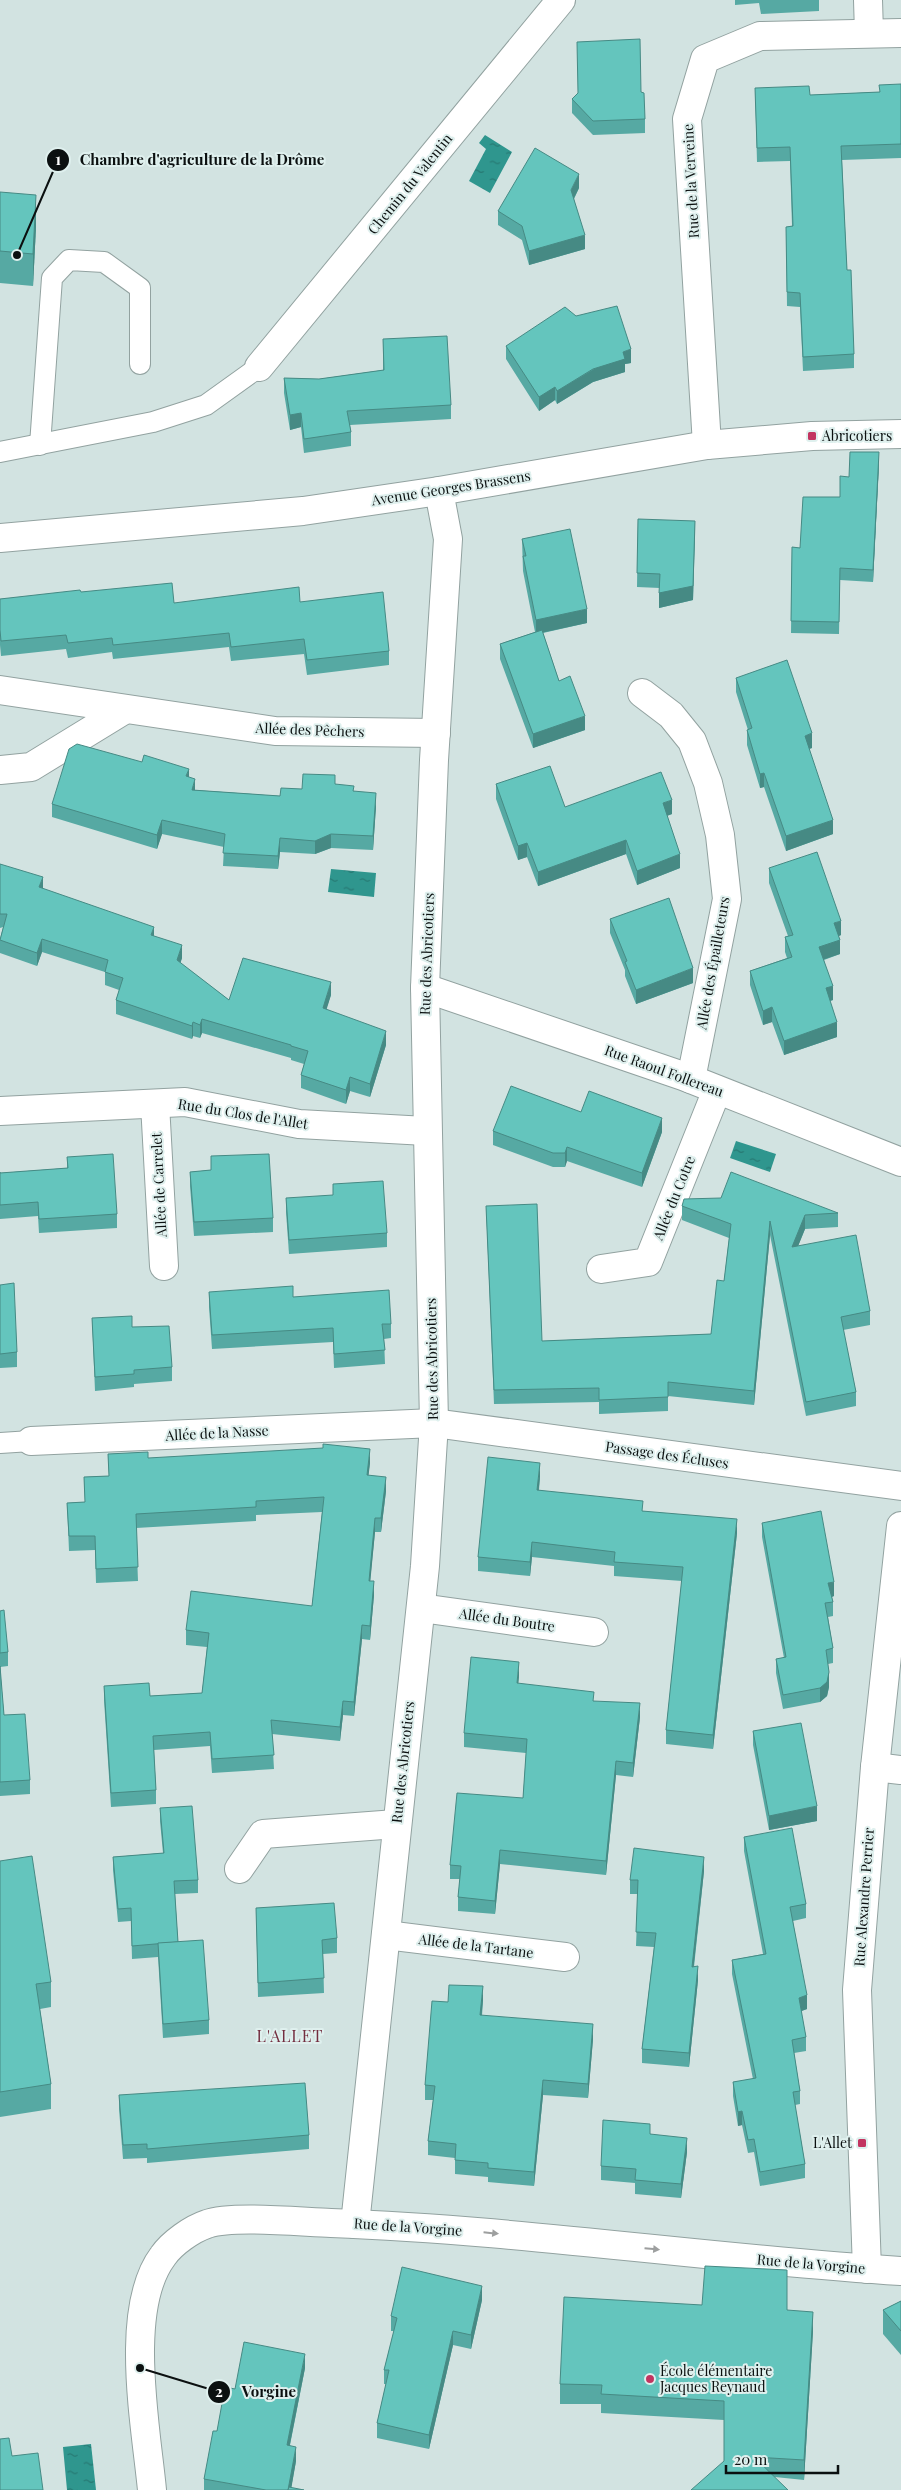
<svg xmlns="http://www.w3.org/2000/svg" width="901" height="2490" font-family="'Playfair Display',serif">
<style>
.water{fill:url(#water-ripples)}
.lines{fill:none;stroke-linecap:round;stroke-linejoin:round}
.service-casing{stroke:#92a2a0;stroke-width:22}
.pedestrian-casing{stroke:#92a2a0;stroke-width:30}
.minor-casing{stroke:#92a2a0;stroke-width:30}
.tertiary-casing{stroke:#92a2a0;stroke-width:30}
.service{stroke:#fff;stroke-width:20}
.pedestrian{stroke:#fff;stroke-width:28}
.minor{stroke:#fff;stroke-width:28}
.tertiary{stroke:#fff;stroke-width:28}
.wall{fill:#56a9a3}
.shaded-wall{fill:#468a84}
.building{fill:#64c5bd;stroke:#468a84}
.oneway{fill:#9d9f9f}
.poi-dot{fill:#c23460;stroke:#dff0ee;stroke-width:2}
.labels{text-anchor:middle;stroke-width:4;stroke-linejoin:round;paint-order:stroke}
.street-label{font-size:14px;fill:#0b1010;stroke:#dff0ee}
.poi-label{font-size:14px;fill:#0b1010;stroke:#dff0ee;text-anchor:start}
.quarter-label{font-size:16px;letter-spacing:1px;fill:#732d3f;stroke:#dff0ee}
.leader{fill:none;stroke:#0b1010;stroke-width:2}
.callout-dot{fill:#0b1010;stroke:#dff0ee;stroke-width:2}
.mark-label{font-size:15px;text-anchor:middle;font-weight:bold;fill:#fff}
.callout-label{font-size:15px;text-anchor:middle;font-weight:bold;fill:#0b1010;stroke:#dff0ee;stroke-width:4;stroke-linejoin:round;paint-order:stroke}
</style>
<defs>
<pattern id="water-ripples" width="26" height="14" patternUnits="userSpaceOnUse" patternTransform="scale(1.25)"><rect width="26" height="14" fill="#2f968e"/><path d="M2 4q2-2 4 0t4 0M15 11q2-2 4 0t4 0" fill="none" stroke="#267973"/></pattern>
</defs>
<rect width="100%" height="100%" fill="#d2e3e1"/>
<g class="water">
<path d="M485,135L512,152L490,193L469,181L486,149L479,143Z"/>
<path d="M331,869L376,873L374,897L328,892Z"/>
<path d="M736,1141L776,1154L770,1172L730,1158Z"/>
<path d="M91,2444L96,2490H67L63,2447Z"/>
</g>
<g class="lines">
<defs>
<g id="service">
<path d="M40,445L52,278L69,260L104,262L140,288V364"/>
<path d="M0,452L153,422L206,405L259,367"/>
<path d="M0,1443L31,1441"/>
</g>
<path id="pedestrian" d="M31,1441L434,1423L901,1486"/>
<g id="minor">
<path d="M868,0L869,33"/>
<path d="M259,367L561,0"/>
<path d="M707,445L687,119L705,59L760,36L901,33"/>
<path d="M0,690L275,731L436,733"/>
<path d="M642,693L671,715L692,741L708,783L720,835L727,899L691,1079"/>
<path d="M0,770L31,767L124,710"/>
<path d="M425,988L683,1076L901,1162"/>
<path d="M155,1104L164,1266"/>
<path d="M0,1111L185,1102L299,1124L426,1131"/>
<path d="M601,1269L648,1262L717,1090"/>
<path d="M421,1608L594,1632"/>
<path d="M875,1767L901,1770"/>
<path d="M239,1869L263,1834L396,1824"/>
<path d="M386,1935L565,1957"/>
<path d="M355,2224L425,1566L434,1423L425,988L434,760L448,539L439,491"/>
<path d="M867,2269L857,1990L875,1767L901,1526"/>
<path d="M152,2490C146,2427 123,2309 163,2256C172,2243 192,2229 207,2224C232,2215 301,2222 331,2223C522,2230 711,2259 901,2271"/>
</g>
<path id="tertiary" d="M0,538L303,511L439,491L707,445L812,436L901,434"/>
</defs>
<use href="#service" class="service-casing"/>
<use href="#pedestrian" class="pedestrian-casing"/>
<use href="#minor" class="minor-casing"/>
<use href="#tertiary" class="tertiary-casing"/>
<use href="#service" class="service"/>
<use href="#pedestrian" class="pedestrian"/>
<use href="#minor" class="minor"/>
<use href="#tertiary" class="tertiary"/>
</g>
<g class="wall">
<path d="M735,0H819V11L761,14L759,3L735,5Z"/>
<path d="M901,84V158L842,160L847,270L854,354V368L803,371L800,307L787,306L786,227L792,226L790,161L757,162L755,88L810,95L879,92Z"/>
<path d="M641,92L645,119V133L593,135L572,113V99Z"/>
<path d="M579,188L574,199L585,249L529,265L522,240L498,225V211Z"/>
<path d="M0,192L36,227L33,286L0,283Z"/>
<path d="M383,339L451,405V419L350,425L351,432V446L304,453L301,427L290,430L284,393V378L319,379L383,370Z"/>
<path d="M506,346L631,363L625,364V372L593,382L557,404L555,400L539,411L506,359Z"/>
<path d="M879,464L873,582L840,580L839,634L791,633L792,547L800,548L840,497L849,477Z"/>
<path d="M638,519L695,536L693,600L659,608L660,588L637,587Z"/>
<path d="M522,539L587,623L543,633L559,681L585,730L533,748L500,659V644L535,632L523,571Z"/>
<path d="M81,592L174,603L300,602L389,651V665L307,675L304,654L231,661L229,647L113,659L112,652L68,658L66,649L1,656L0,645V599Z"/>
<path d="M736,678L812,748L809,749L833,834L786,851L764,787L760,788L747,745V730H748L736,692Z"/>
<path d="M189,777L195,790L280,796L302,789L335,784L354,791L376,806L373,850L331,848L315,854L280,852L278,869L223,866L224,847L162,834L157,849L52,817V804Z"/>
<path d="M496,784L565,807L672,814L667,816L680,868L637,885L626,854L538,886L527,857L518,860L496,799Z"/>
<path d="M0,864L43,889L154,936L182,958L180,963L229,1000L331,995L326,1009L386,1045L370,1097L350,1091L346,1104L301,1088V1075L304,1064L291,1060V1058L202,1033L200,1038L193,1036L192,1039L116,1014V1000L119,990L105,985V972L42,952L37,966L0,953V939L3,927L0,928Z"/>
<path d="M769,868L841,935L839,936L840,954L824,960L833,1000L830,1001L837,1037L784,1055L772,1022L763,1025L750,985V971L787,958L785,952V937L788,936L769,883Z"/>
<path d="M610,919L693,983L636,1004L625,976V970L610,933Z"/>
<path d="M581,1112L662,1132L642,1187L567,1161L565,1167H553L493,1145V1131Z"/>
<path d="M211,1156L273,1218V1232L194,1236L190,1186V1172L211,1170Z"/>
<path d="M67,1157L117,1214V1228L39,1233L38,1216L0,1219V1172V1173L67,1168Z"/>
<path d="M286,1198L387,1233V1247L289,1254L286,1212Z"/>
<path d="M486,1206L542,1341L711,1334L724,1281L729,1238L682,1220V1206L838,1213V1227L805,1229L798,1246L870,1311V1325L843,1330L856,1392V1406L806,1416L770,1235L754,1405L668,1396V1411L599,1414V1402L494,1404Z"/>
<path d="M0,1285L17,1352V1367L0,1368Z"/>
<path d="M209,1292L293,1297L391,1324V1338L384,1339L385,1364L334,1368L333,1342L212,1349L209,1307Z"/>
<path d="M92,1318L132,1327L172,1367V1381L134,1384V1387L95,1391Z"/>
<path d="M108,1454L148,1458L370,1463L368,1475L386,1491L381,1532H375L370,1581L374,1595L370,1640L362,1639L354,1716L343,1715L340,1741L272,1734L274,1769L212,1773L210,1746L154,1750L156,1790V1804L111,1807L104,1700V1686L150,1696L202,1693L207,1647L186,1645V1630L312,1606L322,1512L256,1515V1521L136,1528L138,1581L96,1583L95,1550L69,1551L67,1503L85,1502L84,1477L109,1476Z"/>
<path d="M540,1477L539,1490L643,1511L737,1533L713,1749L666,1744V1730L682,1581L614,1576V1566L532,1557L530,1576L478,1571V1557Z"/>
<path d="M762,1523L834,1596L832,1597L833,1602V1616L828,1617L833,1648V1663L828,1664L829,1687L827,1696L820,1702L783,1709L776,1673V1659L784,1658L762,1537Z"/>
<path d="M0,1611L8,1652V1666L0,1667L4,1715L30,1780V1794L0,1796Z"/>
<path d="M519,1676L518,1684L594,1701L640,1717L633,1777L616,1775L606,1875L500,1864L495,1914L458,1911V1897L460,1879H450V1865L523,1798L526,1753L464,1747V1733Z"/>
<path d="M753,1731L817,1821L769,1830L753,1745Z"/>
<path d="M160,1808L198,1880V1893L175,1894L178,1942L209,2020V2034L163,2038L158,1957L132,1959L131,1921L118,1922L113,1870V1857L163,1853L160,1821Z"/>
<path d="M744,1837L806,1904V1918L793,1921L807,2009L801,2011L806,2037V2051L794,2053L800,2091V2104L795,2105L805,2164V2178L760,2186L754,2152L748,2153L742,2125L738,2126L733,2096V2082L753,2079L732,1974V1960L763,1954L744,1851Z"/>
<path d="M0,1861L51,1982V2007L40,2009L51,2084V2109L0,2117Z"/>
<path d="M704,1871L694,1967L698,1980L689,2067L642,2063V2049L654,1947L636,1946L638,1894H630V1880Z"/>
<path d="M256,1908L337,1938V1953L323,1954L324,1993L258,1997Z"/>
<path d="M483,2000L482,2016L593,2039L588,2098L543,2095L534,2186L488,2182V2177L455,2174V2158L428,2155V2141L433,2100H425V2085L448,2002Z"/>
<path d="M119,2095L309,2135V2149L147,2163V2158L123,2159L119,2109Z"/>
<path d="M650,2134L687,2152L681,2198L635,2194V2183L601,2180V2166Z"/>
<path d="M482,2300L471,2349L453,2345L429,2449L377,2438V2423L386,2384H384V2370L394,2331H391V2316Z"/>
<path d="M901,2301V2355L883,2334V2310Z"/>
<path d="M787,2310L813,2331L804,2480L775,2477L724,2461V2420L601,2413V2404H560V2384Z"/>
<path d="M305,2368L290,2445L296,2461L291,2488L304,2490H204V2479L217,2431L235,2389Z"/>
</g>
<g class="shaded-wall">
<path d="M579,174V188L571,204V190Z"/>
<path d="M36,195V227L33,286V254Z"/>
<path d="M585,235V249L529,265V251Z"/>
<path d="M631,349V363L625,364V372L593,382L557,404V391L623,352Z"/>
<path d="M555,387V400L539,411V397Z"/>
<path d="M301,413V427L290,430V415Z"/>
<path d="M879,452V464L873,582V570Z"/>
<path d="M695,521L693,600L659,608V593Z"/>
<path d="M587,609V623L536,634V620Z"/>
<path d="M585,716V730L533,748V734Z"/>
<path d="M812,733V748L805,750V736Z"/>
<path d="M189,769V782L186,776Z"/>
<path d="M764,773V787L760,788V774Z"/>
<path d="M195,779V792L192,790Z"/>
<path d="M376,793V806L373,850V836Z"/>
<path d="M672,800V814L663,817V803Z"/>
<path d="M162,820V834L157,849V835Z"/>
<path d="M833,820V834L786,851V836Z"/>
<path d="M331,834V848L315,854V841Z"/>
<path d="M280,838V852L278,869V856Z"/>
<path d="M626,840V854L538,886V872Z"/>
<path d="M527,843V857L518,860V846Z"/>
<path d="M680,854V868L637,885V871Z"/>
<path d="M43,877V890L39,887Z"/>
<path d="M841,921V935L834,938V923Z"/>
<path d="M154,927V940L151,935Z"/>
<path d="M42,939V952L37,966V953Z"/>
<path d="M840,940V954L819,961V947Z"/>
<path d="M182,945V958L177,974V960Z"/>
<path d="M693,968V983L636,1004V990Z"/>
<path d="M331,982V995L323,1021V1008Z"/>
<path d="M833,986V1000L826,1002V988Z"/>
<path d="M772,1007V1022L763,1025V1011Z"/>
<path d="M202,1019V1033L200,1038V1025Z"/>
<path d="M193,1022V1036L192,1039V1026Z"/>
<path d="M837,1022V1037L784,1055V1041Z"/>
<path d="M386,1031V1045L370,1097V1084Z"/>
<path d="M350,1077V1091L346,1104V1090Z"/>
<path d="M662,1118V1132L642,1187V1173Z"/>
<path d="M567,1147V1161L565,1167V1153Z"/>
<path d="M805,1215V1229L792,1261V1247Z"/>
<path d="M770,1221V1235L754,1405V1391Z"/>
<path d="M370,1449V1463L367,1489V1475Z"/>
<path d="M540,1463V1477L537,1504V1490Z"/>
<path d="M386,1477V1491L381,1532V1518Z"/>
<path d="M375,1518V1532L369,1595V1581Z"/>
<path d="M737,1519V1533L713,1749V1735Z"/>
<path d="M532,1542V1557L530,1576V1562Z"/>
<path d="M374,1581V1595L370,1640V1626Z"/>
<path d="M834,1582V1596L828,1598V1583Z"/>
<path d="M362,1625V1639L354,1716V1702Z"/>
<path d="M519,1662V1676L517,1697V1683Z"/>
<path d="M829,1672V1687L827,1696L820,1702V1688Z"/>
<path d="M343,1701V1715L340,1741V1727Z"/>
<path d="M640,1703V1717L633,1777V1763Z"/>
<path d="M616,1761V1775L606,1875V1861Z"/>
<path d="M817,1806V1821L769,1830V1816Z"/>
<path d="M500,1850V1864L495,1914V1901Z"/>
<path d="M704,1857V1871L692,1981V1967Z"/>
<path d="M698,1966V1980L689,2067V2053Z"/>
<path d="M483,1986V2000L480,2030V2015Z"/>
<path d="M807,1995V2009L799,2012V1998Z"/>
<path d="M593,2024V2039L588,2098V2084Z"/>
<path d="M543,2080V2095L534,2186V2172Z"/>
<path d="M742,2111V2125L738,2126V2112Z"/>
<path d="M687,2138V2152L681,2198V2184Z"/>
<path d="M482,2286V2300L471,2349V2335Z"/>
<path d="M813,2312V2331L804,2480V2460Z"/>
<path d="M453,2331V2345L429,2449V2435Z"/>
<path d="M305,2354V2368L287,2459V2445Z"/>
<path d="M296,2447V2461L291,2490H288Z"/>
</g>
<g class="building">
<path d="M640,39L641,92L644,93L645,119L593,121L572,99L578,93L577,42Z"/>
<path d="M901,84V144L841,146L847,270H851L854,354L803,357L800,293L787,292L786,227L793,226L790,147L757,148L755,88L809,86L810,95L880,92L879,85Z"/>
<path d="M535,148L579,174L571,190L585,235L529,251L522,226L498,211Z"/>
<path d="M0,192L36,195L33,254L0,251Z"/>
<path d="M617,306L631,349L623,352L625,359L593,369L557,391L555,387L539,397L506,346L565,307L576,316Z"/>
<path d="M447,336L451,405L347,411L351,432L304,439L301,413L290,415L284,378L319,379L384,370L383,339Z"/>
<path d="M850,452H879L873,570L840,568L839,622L791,621L792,547L800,548L803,497H840V476L849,477Z"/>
<path d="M638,519L695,521L693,586L659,593L660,574L637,573Z"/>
<path d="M570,529L587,609L536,620L523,556H526L522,539Z"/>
<path d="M172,583L174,603L299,587L300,602L383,592L389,651L307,660L304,639L231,647L229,633L113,645L112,638L68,643L66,635L1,641L0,630V599L80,590L81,592Z"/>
<path d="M542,630L559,681L570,676L585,716L533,734L500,644Z"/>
<path d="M787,660L812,733L805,736L833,820L786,836L764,773L760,774L747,730L752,728L736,678Z"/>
<path d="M77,744L142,762L144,755L189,769L186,776L195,779L192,790L280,796L281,788L302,789L303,774L335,775V784L354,786L353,791L376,793L373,836L331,834L315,841L280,838L278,856L223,853L225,834L162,820L157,835L52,804L69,749Z"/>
<path d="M550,766L565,807L661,772L672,800L663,803L680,854L637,871L626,840L538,872L527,843L518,846L496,784Z"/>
<path d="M817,852L841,921L834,923L840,940L819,947L833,986L826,988L837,1022L784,1041L772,1007L763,1011L750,971L792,957L785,937L793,935L769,868Z"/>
<path d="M0,864L43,877L39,887L154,927L151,935L182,945L177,960L229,1000L243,958L331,982L323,1008L386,1031L370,1084L350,1077L346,1090L301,1075L308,1051L291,1046V1045L202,1019L200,1025L193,1022L192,1026L116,1000L123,978L105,972L108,960L42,939L37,953L0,940L7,914H0Z"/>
<path d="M669,898L693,968L636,990L625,962L627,961L610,919Z"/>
<path d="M511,1086L581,1112L589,1091L662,1118L642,1173L567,1147L565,1153H553L493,1131Z"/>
<path d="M113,1154L117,1214L39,1219L38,1202L0,1205V1172V1173L68,1168L67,1157Z"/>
<path d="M269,1154L273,1218L194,1222L190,1172L211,1170V1156Z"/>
<path d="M731,1172L838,1213L805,1215L792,1247L856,1235L870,1311L841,1317L856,1392L806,1402L770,1221L754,1391L668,1382V1397L599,1400V1388L494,1390L486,1206L537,1204L542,1341L711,1334L717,1280L724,1281L731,1224L682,1206L684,1199L721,1198Z"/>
<path d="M383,1181L387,1233L289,1240L286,1198L333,1195V1184Z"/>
<path d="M14,1283L17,1352L0,1354V1285Z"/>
<path d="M293,1286V1297L389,1290L391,1324H382L385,1350L334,1354L333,1328L212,1335L209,1292Z"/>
<path d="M132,1316V1327L169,1326L172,1367L134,1370V1374L95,1377L92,1318Z"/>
<path d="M323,1444L370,1449L367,1475L386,1477L381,1518H375L369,1581H374L370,1626L362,1625L354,1702L343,1701L340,1727L271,1720L274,1755L212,1759L210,1732L153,1736L156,1790L111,1793L104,1686L149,1683L150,1696L202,1693L209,1633L186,1630L191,1591L312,1606L324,1497L256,1501V1507L136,1514L138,1567L96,1569L95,1536H69L67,1503L85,1502L84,1477L109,1476L108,1454L148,1452V1458L323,1448Z"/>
<path d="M488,1457L540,1463L537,1490L643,1501L642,1511L737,1519L713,1735L666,1730L683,1567L614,1562L615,1552L532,1542L530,1562L478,1557Z"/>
<path d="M821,1511L834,1582L828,1583L833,1602L825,1603L833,1648L826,1650L829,1672L827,1682L820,1688L783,1695L776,1659L786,1657L762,1523Z"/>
<path d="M4,1610L8,1652L0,1653V1611Z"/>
<path d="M471,1657L519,1662L517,1683L594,1692L593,1701L640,1703L633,1763L616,1761L606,1861L500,1850L495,1901L458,1897L461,1866L450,1865L457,1793L523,1798L527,1739L464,1733Z"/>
<path d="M0,1666L4,1715L25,1714L30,1780L0,1782Z"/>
<path d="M801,1723L817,1806L769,1816L753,1731Z"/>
<path d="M192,1806L198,1880L174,1881L178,1942L132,1946L131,1908L118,1909L113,1857L164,1853L160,1808Z"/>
<path d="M792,1828L806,1904L790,1907L807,1995L799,1998L806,2037L792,2040L800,2091L793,2092L805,2164L760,2172L754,2139L748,2140L742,2111L738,2112L733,2082L756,2078L732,1960L766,1954L744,1837Z"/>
<path d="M634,1848L704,1857L692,1967L698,1966L689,2053L642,2049L656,1933L636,1932L638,1880H630Z"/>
<path d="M32,1856L51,1982L36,1984L51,2084L0,2092V1861Z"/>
<path d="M334,1903L337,1938L322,1940L324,1978L258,1983L256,1908Z"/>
<path d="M203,1940L209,2020L163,2024L158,1943Z"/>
<path d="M449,1985L483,1986L480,2015L593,2024L588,2084L543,2080L534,2172L488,2168V2163L455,2160L456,2144L428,2141L435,2086L425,2085L432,2001L448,2002Z"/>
<path d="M305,2083L309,2135L147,2149V2144L123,2145L119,2095Z"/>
<path d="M603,2120L650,2124V2134L687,2138L681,2184L635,2180L636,2169L601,2166Z"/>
<path d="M705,2266L787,2270V2310L813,2312L804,2460L754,2457L788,2490H691L724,2461V2401L601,2394L602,2385L560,2384L564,2297L702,2305Z"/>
<path d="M402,2267L482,2286L471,2335L453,2331L429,2435L377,2423L389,2370H384L397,2318L391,2316Z"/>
<path d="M901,2301V2331L883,2310Z"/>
<path d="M244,2342L305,2354L287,2445L296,2447L288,2490H266L204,2479L213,2431H217L225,2387L235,2389Z"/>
<path d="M9,2438L12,2456L38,2453L43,2490H0V2439Z"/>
<path d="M289,2487L304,2490H288Z"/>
</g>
<defs><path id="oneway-solid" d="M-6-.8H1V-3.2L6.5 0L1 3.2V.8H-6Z" transform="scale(1.25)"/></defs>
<g class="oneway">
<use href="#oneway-solid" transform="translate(491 2233) rotate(6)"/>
<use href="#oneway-solid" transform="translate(652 2249) rotate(5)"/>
</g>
<g class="poi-dot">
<rect x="807" y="431" width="10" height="10" rx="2.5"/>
<rect x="857" y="2138" width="10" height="10" rx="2.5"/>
<circle cx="650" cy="2379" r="5"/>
</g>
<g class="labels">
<g class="street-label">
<text transform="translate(691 181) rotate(-93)" y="5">Rue de la Verveine</text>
<text transform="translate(410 184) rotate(-51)" y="5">Chemin du Valentin</text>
<text transform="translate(451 488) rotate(-9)" y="5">Avenue Georges Brassens</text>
<text transform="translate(310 730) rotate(2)" y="5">Allée des Pêchers</text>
<text transform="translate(427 954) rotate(-88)" y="5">Rue des Abricotiers</text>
<text transform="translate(713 963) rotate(-80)" y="5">Allée des Épailleteurs</text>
<text transform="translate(664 1071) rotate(20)" y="5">Rue Raoul Follereau</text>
<text transform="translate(243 1114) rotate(9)" y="5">Rue du Clos de l'Allet</text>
<text transform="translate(159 1185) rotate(-93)" y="5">Allée de Carrelet</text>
<text transform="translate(674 1198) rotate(-68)" y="5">Allée du Cotre</text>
<text transform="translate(432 1359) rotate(-91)" y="5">Rue des Abricotiers</text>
<text transform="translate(217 1433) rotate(-3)" y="5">Allée de la Nasse</text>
<text transform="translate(667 1455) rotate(8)" y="5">Passage des Écluses</text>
<text transform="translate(507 1620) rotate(8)" y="5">Allée du Boutre</text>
<text transform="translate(403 1762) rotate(-84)" y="5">Rue des Abricotiers</text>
<text transform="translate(864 1897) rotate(-86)" y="5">Rue Alexandre Perrier</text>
<text transform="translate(476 1946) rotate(7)" y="5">Allée de la Tartane</text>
<text transform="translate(408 2227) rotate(4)" y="5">Rue de la Vorgine</text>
<text transform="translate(811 2264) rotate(5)" y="5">Rue de la Vorgine</text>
</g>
<g class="poi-label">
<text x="822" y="441">Abricotiers</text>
<text x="852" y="2148" text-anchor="end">L'Allet</text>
<text x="660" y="2376">École élémentaire<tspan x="660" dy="16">Jacques Reynaud</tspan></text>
</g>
<g class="quarter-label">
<text x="290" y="2042">L'ALLET</text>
</g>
</g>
<path class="leader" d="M17 255L58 160M140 2368L219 2392"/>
<g class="callout-dot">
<circle cx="17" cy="255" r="5"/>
<circle cx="140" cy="2368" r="5"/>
<circle cx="58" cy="160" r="12"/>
<circle cx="219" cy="2392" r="12"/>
</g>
<g class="mark-label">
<text x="58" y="165">1</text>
<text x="219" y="2397">2</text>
</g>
<g class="callout-label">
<text x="202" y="165">Chambre d'agriculture de la Drôme</text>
<text x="269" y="2397">Vorgine</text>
</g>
<path d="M726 2465v8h112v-8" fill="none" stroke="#0b1010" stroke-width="2.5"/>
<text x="734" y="2465" font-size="15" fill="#0b1010" stroke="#dff0ee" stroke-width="4" paint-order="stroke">20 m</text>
</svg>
